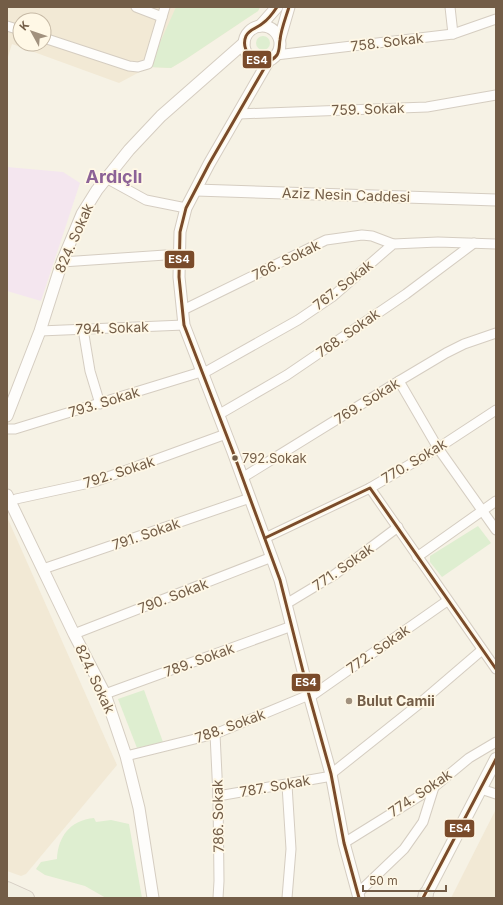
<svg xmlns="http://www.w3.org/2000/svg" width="503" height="905" font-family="Inter,sans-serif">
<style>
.residential{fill:#f2e9d5;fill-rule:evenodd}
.education{fill:#f4e6ef}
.green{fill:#deeed0}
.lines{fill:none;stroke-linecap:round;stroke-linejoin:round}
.minor-casing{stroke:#d5cdc1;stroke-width:11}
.tertiary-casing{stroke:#d5cdc1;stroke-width:13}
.secondary-casing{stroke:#d6cfc2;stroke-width:14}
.primary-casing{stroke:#d5cdc3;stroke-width:16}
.minor{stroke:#fefdfb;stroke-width:9}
.tertiary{stroke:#fefdfb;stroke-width:11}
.secondary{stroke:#fefdfb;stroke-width:12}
.primary{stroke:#f2efe2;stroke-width:14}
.bus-1-casing{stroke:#fff8e6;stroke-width:6}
.bus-1{stroke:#7a4b2a;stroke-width:3}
.bus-dot{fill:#735d47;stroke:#fff8e6;stroke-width:1.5}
.poi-dot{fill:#a1917e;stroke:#fff8e6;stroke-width:1.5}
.labels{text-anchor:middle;stroke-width:3.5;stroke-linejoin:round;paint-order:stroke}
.bus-label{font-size:13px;fill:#735d47;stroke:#fff8e6;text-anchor:start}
.street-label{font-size:14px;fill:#735d47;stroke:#fff8e6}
.poi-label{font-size:14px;font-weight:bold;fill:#735d47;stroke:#fff8e6;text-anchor:start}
.district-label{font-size:18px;font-weight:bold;fill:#8c6297;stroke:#fff8e6}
.line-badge{stroke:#fff8e6;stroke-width:1.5}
.badge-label{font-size:11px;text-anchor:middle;font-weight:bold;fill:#fff}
</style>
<rect width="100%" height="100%" fill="#f6f2e5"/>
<g class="residential">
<path d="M7,7H260L258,11L186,59L171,68L149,67L119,83L12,44L7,60ZM20,20H44V44H20Z"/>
<path d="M7,517L117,765L26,874L21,876L7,871Z"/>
<path d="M496,809V898H451Z"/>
</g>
<path class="education" d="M7,167L63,172L80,183L41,301L7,291Z"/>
<g class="green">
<path d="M176,7H260L258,11L186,59L171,68L149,67Z"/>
<circle cx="263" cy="43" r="7"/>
<path d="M478,526L491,543L442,577L430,562V556Z"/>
<path d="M144,690L163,742L137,748L118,699Z"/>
<path d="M94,818L96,822L111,820L129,824L142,898H106L85,886L45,875L36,869L41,862L57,859C58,837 70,820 94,818Z"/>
</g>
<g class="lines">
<defs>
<g id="minor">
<path d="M136,7L162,17"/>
<path d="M450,7L453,34"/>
<path d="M7,26L20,30"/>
<path d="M44,38L129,66L138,67L148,64L165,7"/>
<path d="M276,55L453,34L496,19"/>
<path d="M239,114L427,107L496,95"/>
<path d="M106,178L146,200L186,208"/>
<path d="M62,262L180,254"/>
<path d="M183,310L326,240L362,235L372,236L393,244"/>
<path d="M83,329L90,371L100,404"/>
<path d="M40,331L184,325"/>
<path d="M202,374L298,320L332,297L393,244L438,242L496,244"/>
<path d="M399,381L438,448L496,530"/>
<path d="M218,415L287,375L406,294L474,243"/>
<path d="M7,429H15L201,372"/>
<path d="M242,478L399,381L446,353L464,344L496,333"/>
<path d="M370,488L496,669"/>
<path d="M10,502L16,499L94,482L226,434"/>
<path d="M265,538L370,488L438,448L496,410"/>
<path d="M417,557L496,501"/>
<path d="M43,569L250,498"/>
<path d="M286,604L334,575L398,527"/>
<path d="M74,634L272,557"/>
<path d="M105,694L292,626"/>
<path d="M310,697L447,601"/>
<path d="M215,734L218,796L219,881L218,898"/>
<path d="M126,756L215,734L309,695"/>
<path d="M331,774L419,704L482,650"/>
<path d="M287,785L291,849L287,898"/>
<path d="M481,789L496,794"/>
<path d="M218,796L332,776"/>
<path d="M344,843L434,787L469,758L496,742"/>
<path d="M358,893L404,849L423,822L434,787"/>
</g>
<g id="tertiary">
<path d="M260,26L277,7"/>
<circle cx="262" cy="44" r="18"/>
<path d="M280,38L289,7"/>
<path d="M269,60L209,164L186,208L180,232L179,277L184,325L233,452L280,580L309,695L331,774L344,843L359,898"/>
<path d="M196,190L496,200"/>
<path d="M7,416L40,331L62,262L82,214L97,190L129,150L161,116L244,43"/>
<path d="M7,495L74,634L105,694L126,756L139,808L153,898"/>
</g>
<path id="secondary" d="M426,894L496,759"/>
<g id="primary">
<path d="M7,889L27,898"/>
<path d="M425,898L426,894"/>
</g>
</defs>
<use href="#minor" class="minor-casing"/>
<use href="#tertiary" class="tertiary-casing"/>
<use href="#secondary" class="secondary-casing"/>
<use href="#primary" class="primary-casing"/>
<use href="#minor" class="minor"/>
<use href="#tertiary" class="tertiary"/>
<use href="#secondary" class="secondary"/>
<use href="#primary" class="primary"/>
<defs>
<g id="bus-1">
<path d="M277,7C273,13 269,19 263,23C258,28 249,29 246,36C238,55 265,71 277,55C280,50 279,45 280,40C281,29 286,17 289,7"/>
<path d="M269,60L209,164L186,208L180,232L179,277L184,325L233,452L280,580L309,695L331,774L344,843L359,898"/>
<path d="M265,538L370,488L496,669"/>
<path d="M423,898L496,759"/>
</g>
</defs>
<use href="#bus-1" class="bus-1-casing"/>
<use href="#bus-1" class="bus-1"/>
</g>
<circle class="bus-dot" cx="235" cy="458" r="3.5"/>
<circle class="poi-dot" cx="349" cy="701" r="4"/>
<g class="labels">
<g class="bus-label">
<text x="242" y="463">792.Sokak</text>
</g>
<g class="street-label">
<text transform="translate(387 42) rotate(-7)" y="5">758. Sokak</text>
<text transform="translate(368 109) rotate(-2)" y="5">759. Sokak</text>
<text transform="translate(346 195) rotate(2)" y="5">Aziz Nesin Caddesi</text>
<text transform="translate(74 238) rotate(-66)" y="5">824. Sokak</text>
<text transform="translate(286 260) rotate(-26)" y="5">766. Sokak</text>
<text transform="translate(343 285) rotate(-38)" y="5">767. Sokak</text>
<text transform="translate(112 328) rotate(-2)" y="5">794. Sokak</text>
<text transform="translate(348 333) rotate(-35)" y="5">768. Sokak</text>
<text transform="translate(367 401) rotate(-32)" y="5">769. Sokak</text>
<text transform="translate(104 402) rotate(-17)" y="5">793. Sokak</text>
<text transform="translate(414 461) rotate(-31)" y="5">770. Sokak</text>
<text transform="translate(119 472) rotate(-18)" y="5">792. Sokak</text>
<text transform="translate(146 534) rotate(-19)" y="5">791. Sokak</text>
<text transform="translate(343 567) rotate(-35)" y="5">771. Sokak</text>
<text transform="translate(173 596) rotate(-21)" y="5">790. Sokak</text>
<text transform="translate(378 649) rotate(-35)" y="5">772. Sokak</text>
<text transform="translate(199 660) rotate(-20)" y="5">789. Sokak</text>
<text transform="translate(95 679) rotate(65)" y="5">824. Sokak</text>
<text transform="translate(230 726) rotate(-20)" y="5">788. Sokak</text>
<text transform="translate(275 786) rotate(-10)" y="5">787. Sokak</text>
<text transform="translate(420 793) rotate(-34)" y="5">774. Sokak</text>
<text transform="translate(218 816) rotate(-91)" y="5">786. Sokak</text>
</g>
<g class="poi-label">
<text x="357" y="706">Bulut Camii</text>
</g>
<g class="district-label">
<text x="114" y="183">Ardıçlı</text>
</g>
</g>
<g class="line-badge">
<rect x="242" y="50" width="30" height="19" rx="4" fill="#7a4b2a"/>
<rect x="164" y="250" width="31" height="19" rx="4" fill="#7a4b2a"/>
<rect x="291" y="673" width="30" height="19" rx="4" fill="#7a4b2a"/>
<rect x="444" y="819" width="31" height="19" rx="4" fill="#7a4b2a"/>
</g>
<g class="badge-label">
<text x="257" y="64">ES4</text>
<text x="179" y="263">ES4</text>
<text x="306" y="686">ES4</text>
<text x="460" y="832">ES4</text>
</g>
<rect width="503" height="905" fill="none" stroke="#735d47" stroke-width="16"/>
<g transform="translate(32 32) rotate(310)"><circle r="19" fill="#fff8e6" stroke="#c7baa6"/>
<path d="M0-3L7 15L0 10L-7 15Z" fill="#a1917e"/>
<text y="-6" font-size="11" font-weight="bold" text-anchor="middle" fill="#735d47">K</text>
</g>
<path d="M363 885v6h83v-6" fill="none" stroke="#735d47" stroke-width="2"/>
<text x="369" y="885" font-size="12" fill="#735d47" stroke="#fff8e6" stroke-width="3" paint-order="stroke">50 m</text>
</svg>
